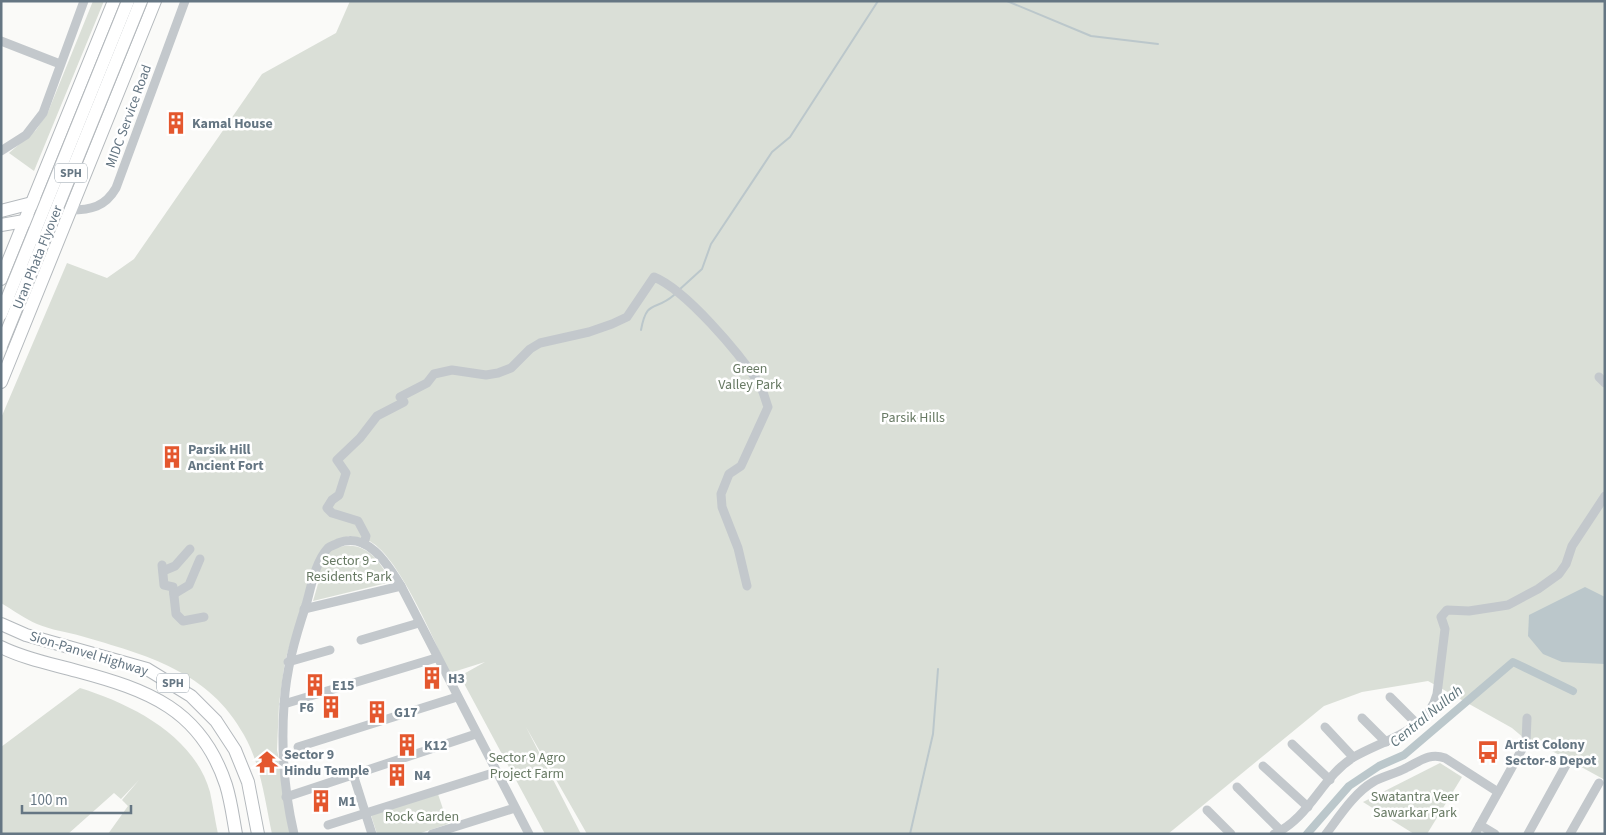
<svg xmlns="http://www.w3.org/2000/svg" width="1606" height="835" font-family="'Source Sans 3',sans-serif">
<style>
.green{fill:#dadfd7}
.water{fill:#bbc7cb}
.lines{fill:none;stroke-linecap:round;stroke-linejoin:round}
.stream{stroke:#bbc7cb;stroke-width:2}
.canal{stroke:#bbc7cb;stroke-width:8}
.highway-casing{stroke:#b4b9bd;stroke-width:14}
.minor{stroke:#c3c8cc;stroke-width:9}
.highway{stroke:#fff;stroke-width:12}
.highway-bridge-casing{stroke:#b4b9bd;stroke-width:14;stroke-linecap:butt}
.highway-bridge{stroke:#fff;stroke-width:12}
.labels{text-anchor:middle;stroke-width:5;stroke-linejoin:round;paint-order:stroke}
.shield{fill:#fff;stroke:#939fa8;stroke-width:1}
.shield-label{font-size:12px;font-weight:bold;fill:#657683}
.street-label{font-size:14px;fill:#657683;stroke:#fff}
.poi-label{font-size:14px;font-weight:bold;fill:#657683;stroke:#fff;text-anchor:start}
.park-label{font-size:14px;fill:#687a64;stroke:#fff}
.water-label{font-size:15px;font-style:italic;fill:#60757c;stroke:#fff}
</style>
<rect width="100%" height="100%" fill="#fafaf8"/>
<g class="green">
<path d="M93,1H104L34,171L9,153L36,130L48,112Z"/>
<path d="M350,1H1605V780L1552,751L1525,739L1512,728L1428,681L1362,692L1324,706L1168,834H587L526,727L581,834H545L460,676L485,662L450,673C434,642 398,552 367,540C361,538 354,537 348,536L339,547C366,540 380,561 391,582L313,601L320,577L300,611L285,661L279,704L277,750L296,834H272C265,801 261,765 244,735C209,671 146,655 81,636C67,632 51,630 37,624C25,619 13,610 1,603V418L67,263L107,278L134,259L262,74L336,33Z"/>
<path d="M80,688C131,704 194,735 210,792C213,806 215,820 218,834H108L128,806L122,800L139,780L121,799L114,793L68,834H1V747Z"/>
<path d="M1440,763L1462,777L1427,834H1414L1363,802Z"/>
<path d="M438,794L448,824L418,834H377L371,815Z"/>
</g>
<path class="water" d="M1585,587L1605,597V664L1562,662L1543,654L1528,636L1529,615Z"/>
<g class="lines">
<g class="stream">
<path d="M1007,1L1091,36L1158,44"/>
<path d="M679,290L702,269L711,244L772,152L790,137L878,1"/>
<path d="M641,330C647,298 655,312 674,295"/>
<path d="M910,834L933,734L938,669"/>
</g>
<path class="canal" d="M1307,834L1349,786L1379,766L1404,755L1513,662L1573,691"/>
<defs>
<g id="highway">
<path d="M1,211L32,203L38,204"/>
<path d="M1,225L30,220"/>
<path d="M1,279L114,1"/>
<path d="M1,382L155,1"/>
<path d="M1,624L26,635L147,669L191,696L216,721L235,750L248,782L258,834"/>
<path d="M1,647C25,659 52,664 77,671C148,690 201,709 226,785C231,801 233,818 236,834"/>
</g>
</defs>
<use href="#highway" class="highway-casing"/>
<g class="minor">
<path d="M1,41L60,64"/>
<path d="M1,151L26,135L43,113L84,1"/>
<path d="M70,210C91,210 105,207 116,188L185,1"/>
<path d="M1599,377L1605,383"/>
<path d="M364,544L366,536L358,521L332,513L327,508L332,500L339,495L346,473L337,460L360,438L377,416L404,402L400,397L427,383L434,374L452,370L486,375L498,373L511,368L530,349L540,343L589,332L612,324L627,317L654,277C686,290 739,353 758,382C763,389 765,399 768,407L741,466L729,474L721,494L722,507L738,548L747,586"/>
<path d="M162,565L164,585L173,587L176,614L183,621L204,617"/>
<path d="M163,571L175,566L190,549"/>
<path d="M174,594L189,585L200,559"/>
<path d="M304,609L401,586"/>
<path d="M361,640L419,623"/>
<path d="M288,662L330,650"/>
<path d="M1390,697L1416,723"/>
<path d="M284,704L436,658"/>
<path d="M1362,718L1386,742"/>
<path d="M1325,727L1353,757"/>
<path d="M1292,744L1330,780"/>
<path d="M298,747L457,697"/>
<path d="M1263,766L1308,807"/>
<path d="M353,774L372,834"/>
<path d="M1237,787L1281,831"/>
<path d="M286,797L476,734"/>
<path d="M1207,810L1231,834"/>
<path d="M328,825L496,772"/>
<path d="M1480,825L1495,834"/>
<path d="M294,834C284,791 281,749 284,705C286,670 295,638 306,605C311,588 315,562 328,548C330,546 335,545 338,543C368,531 388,565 401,586L529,834"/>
<path d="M432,834L515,808"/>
<path d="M1274,834C1310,818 1322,776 1354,757C1383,740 1428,731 1437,694L1445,629L1441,617L1447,610L1469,611L1508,605L1538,589L1559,574L1566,564L1572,546L1605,496"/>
<path d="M1326,834C1339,817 1354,793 1373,782C1383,776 1395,774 1406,768C1419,762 1429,752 1445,758L1498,792"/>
<path d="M1475,834L1526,742L1527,718"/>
<path d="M1528,834L1566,765"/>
<path d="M1570,834L1599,783"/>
</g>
<use href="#highway" class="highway"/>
<defs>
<g id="highway-bridge">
<path d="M1,314L128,1"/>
<path d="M1,346L141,1"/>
</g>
</defs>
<use href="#highway-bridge" class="highway-bridge-casing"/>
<use href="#highway-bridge" class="highway-bridge"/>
</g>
<defs>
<symbol id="building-bare" viewBox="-9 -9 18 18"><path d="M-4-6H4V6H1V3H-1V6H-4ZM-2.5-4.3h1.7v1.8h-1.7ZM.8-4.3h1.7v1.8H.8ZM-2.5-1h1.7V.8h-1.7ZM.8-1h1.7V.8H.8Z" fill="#e4572e" stroke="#fff" stroke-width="2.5" paint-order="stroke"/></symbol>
<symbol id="bus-bare" viewBox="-9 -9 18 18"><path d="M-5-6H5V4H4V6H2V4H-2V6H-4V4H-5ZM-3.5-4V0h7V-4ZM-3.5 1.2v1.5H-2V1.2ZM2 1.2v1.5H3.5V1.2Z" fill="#e4572e" stroke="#fff" stroke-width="2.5" paint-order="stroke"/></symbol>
<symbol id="temple-bare" viewBox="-9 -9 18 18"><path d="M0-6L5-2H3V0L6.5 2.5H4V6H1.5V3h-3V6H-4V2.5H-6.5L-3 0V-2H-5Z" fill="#e4572e" stroke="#fff" stroke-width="2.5" paint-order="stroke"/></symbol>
</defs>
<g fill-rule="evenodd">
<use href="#building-bare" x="160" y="107" width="32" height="32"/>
<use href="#building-bare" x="156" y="441" width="32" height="32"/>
<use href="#building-bare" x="416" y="662" width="32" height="32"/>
<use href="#building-bare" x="299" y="669" width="32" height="32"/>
<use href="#building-bare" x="315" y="691" width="32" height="32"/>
<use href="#building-bare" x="361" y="696" width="32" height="32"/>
<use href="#building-bare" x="391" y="729" width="32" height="32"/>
<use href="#bus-bare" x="1472" y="736" width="32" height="32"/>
<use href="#temple-bare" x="251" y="746" width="32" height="32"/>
<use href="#building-bare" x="381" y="759" width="32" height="32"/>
<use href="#building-bare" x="305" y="785" width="32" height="32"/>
</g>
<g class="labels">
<g class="shield">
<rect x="55" y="163.5" width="32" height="19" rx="4"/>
<rect x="157" y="673.5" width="32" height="19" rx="4"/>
</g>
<g class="shield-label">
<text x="71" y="177">SPH</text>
<text x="173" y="687">SPH</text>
</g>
<g class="street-label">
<text transform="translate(128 116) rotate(-70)" y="5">MIDC Service Road</text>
<text transform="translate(37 257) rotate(-68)" y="5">Uran Phata Flyover</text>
<text transform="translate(89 653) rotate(17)" y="5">Sion-Panvel Highway</text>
</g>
<g class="poi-label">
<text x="192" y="128">Kamal House</text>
<text x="188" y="454">Parsik Hill<tspan x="188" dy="16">Ancient Fort</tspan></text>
<text x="448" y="683">H3</text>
<text x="332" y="690">E15</text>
<text x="314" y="712" text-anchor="end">F6</text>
<text x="394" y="717">G17</text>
<text x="1505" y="749">Artist Colony<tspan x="1505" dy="16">Sector-8 Depot</tspan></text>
<text x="424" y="750">K12</text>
<text x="284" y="759">Sector 9<tspan x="284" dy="16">Hindu Temple</tspan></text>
<text x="414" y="780">N4</text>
<text x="338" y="806">M1</text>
</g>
<g class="park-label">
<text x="750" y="373">Green<tspan x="750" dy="16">Valley Park</tspan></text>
<text x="913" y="422">Parsik Hills</text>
<text x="349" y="565">Sector 9 -<tspan x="349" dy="16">Residents Park</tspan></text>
<text x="527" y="762">Sector 9 Agro<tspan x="527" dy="16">Project Farm</tspan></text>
<text x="1415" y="801">Swatantra Veer<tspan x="1415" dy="16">Sawarkar Park</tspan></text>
<text x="422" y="821">Rock Garden</text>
</g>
<g class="water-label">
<text transform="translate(1426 716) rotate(-39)" y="5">Central Nullah</text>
</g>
</g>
<rect width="1606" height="835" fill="none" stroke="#657683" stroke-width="5"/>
<path d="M22 805v8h109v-8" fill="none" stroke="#657683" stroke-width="2.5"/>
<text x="30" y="805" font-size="15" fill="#657683" stroke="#ffffff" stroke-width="4" paint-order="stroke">100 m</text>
</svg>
